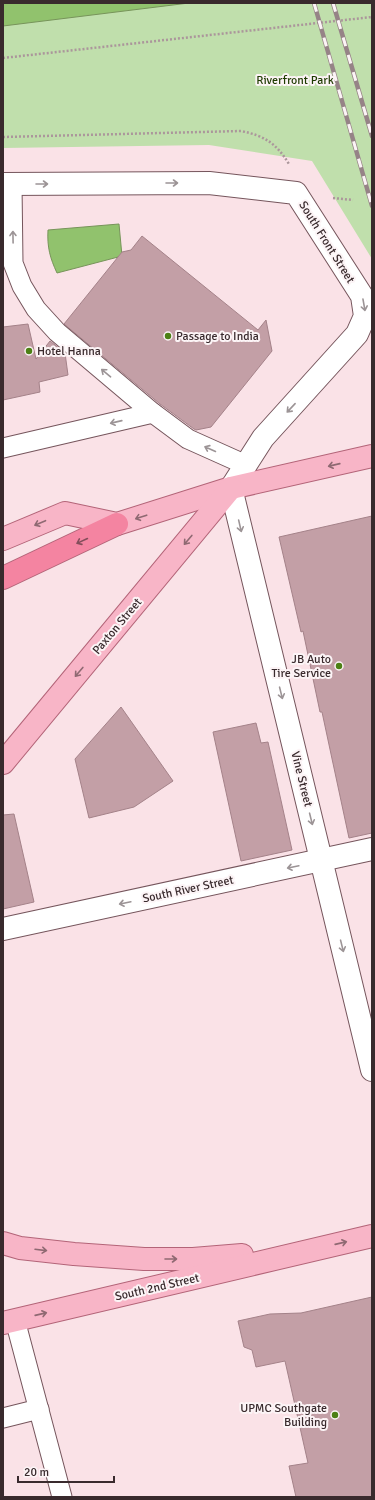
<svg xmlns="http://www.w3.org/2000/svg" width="375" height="1500" font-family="Signika,sans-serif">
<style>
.green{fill:#c0dfac}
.water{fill:#91c26d;stroke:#77945a}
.building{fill:#c39fa6;stroke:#a48289}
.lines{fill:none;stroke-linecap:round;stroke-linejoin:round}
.lane-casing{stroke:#75555c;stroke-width:21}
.street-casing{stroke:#75555c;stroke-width:24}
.primary-casing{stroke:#b36478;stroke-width:24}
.highway-casing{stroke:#b36478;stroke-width:24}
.path{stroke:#ab969b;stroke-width:2.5;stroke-dasharray:2 2;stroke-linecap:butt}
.lane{stroke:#fff;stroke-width:19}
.street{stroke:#fff;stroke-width:22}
.primary{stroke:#f8b5c7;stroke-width:22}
.highway{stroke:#f484a1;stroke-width:22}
.rail-casing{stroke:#968387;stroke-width:4.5}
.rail{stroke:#fcf4f6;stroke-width:3;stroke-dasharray:9;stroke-linecap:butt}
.oneway{stroke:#9c9496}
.oneway2{stroke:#8f6972}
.oneway3{stroke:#844e5b}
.poi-dot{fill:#4c8015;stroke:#fcf4f6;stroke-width:1.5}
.labels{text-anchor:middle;stroke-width:4;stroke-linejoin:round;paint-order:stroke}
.park-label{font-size:12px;fill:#1e3b00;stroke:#fcf4f6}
.street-label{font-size:12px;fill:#392a2d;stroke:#fcf4f6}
.poi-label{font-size:12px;fill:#392a2d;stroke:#fcf4f6;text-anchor:start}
</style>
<rect width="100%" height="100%" fill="#fae2e7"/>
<path class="green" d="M186,3H372V259L312,161L209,145L3,148V25Z"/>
<g class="water">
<path d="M3,3H189L3,26Z"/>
<path d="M119,224L122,256L57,273C50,258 47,247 48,230Z"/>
</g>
<g class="building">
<path d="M142,236L258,330L266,320L272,351L211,427L196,430L194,429L160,404L64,324L122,252L131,250Z"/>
<path d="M28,324L36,359L50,341L65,353L68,375L39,382L40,392L3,400V327Z"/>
<path d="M372,516V833L349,838L322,712H320L303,631L301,632L279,537Z"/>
<path d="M121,707L173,781L134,807L89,818L75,759Z"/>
<path d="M256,723L261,743L268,742L292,850L241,861L213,732Z"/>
<path d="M14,814L34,902L3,909V815Z"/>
<path d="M372,1297V1497H296L289,1466L308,1463L285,1361L256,1367L252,1350L244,1347L238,1321L270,1314L301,1313Z"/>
</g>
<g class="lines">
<defs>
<g id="lane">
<path d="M12,184L13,263L22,286L36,309L57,332L153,413L188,439L246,465"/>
<path d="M3,448L153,413"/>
<path d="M15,1320L62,1497"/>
<path d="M3,1418L39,1409"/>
</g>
<g id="street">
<path d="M3,184L209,183L296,193L362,296L365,316L357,334L263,438L231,488L372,1070"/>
<path d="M3,929L372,849"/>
</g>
<g id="primary">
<path d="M3,539L65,513L117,524L231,488L372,456"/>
<path d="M3,763L231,488"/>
<path d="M3,1243L20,1248L74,1254L144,1259H193L242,1255"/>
<path d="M3,1323L372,1236"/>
</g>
<path id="highway" d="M3,578L117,524"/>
</defs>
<use href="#lane" class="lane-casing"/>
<use href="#street" class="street-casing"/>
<use href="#primary" class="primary-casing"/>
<use href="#highway" class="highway-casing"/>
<g class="path">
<path d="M3,58L372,17"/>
<path d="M3,137L241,131C265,136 276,143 289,164"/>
<path d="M333,198L353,200"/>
</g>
<use href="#lane" class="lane"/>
<use href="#street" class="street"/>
<use href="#primary" class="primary"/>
<use href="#highway" class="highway"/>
<defs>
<g id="rail">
<path d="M314,3L372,206"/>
<path d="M333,3L372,136"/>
</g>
</defs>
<use href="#rail" class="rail-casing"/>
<use href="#rail" class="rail"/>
</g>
<defs><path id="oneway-shaft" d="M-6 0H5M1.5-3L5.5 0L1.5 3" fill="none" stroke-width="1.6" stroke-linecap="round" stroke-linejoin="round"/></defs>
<g class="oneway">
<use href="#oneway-shaft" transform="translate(172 183)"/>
<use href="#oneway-shaft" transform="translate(42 184)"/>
<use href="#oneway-shaft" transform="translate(13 237) rotate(-91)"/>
<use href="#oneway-shaft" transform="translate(364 305) rotate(80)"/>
<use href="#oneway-shaft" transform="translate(106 373) rotate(-140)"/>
<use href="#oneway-shaft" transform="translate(291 408) rotate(133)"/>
<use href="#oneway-shaft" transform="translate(116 422) rotate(167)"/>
<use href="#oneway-shaft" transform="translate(210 449) rotate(-156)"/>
<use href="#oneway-shaft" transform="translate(240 526) rotate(77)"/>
<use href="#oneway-shaft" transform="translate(281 693) rotate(76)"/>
<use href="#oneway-shaft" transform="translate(311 819) rotate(76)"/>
<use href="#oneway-shaft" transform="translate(293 867) rotate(168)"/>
<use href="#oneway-shaft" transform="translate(125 903) rotate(168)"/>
<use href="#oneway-shaft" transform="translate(342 946) rotate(76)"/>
</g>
<g class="oneway2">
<use href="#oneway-shaft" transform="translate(334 465) rotate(167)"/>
<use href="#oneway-shaft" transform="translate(141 517) rotate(162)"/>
<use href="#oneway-shaft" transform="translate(40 523) rotate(157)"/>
<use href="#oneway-shaft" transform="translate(188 540) rotate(130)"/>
<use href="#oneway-shaft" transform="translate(79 672) rotate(130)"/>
<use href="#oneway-shaft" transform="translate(341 1243) rotate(-13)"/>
<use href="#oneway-shaft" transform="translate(41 1250) rotate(7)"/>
<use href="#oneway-shaft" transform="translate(171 1259)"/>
<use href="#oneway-shaft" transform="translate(41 1314) rotate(-13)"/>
</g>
<use class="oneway3" href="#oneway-shaft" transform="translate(82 541) rotate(155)"/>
<g class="poi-dot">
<circle cx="168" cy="336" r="4"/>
<circle cx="29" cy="351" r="4"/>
<circle cx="339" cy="666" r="4"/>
<circle cx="335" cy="1415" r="4"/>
</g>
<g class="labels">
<g class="park-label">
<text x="295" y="84">Riverfront Park</text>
</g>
<g class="street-label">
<text transform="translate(327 242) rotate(58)" y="4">South Front Street</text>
<text transform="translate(117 626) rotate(-50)" y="4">Paxton Street</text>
<text transform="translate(302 779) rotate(76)" y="4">Vine Street</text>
<text transform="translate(188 889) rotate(-12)" y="4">South River Street</text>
<text transform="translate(157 1287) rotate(-13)" y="4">South 2nd Street</text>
</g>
<g class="poi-label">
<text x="176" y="340">Passage to India</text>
<text x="37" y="355">Hotel Hanna</text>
<text x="331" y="663" text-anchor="end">JB Auto<tspan x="331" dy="14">Tire Service</tspan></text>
<text x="327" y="1412" text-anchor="end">UPMC Southgate<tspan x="327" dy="14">Building</tspan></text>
</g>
</g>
<rect width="375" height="1500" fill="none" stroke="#392a2d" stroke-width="8"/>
<path d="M18 1476v6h96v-6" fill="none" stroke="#392a2d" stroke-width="2"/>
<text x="24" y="1476" font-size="12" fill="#392a2d" stroke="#fcf4f6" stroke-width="3" paint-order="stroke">20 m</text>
</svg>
